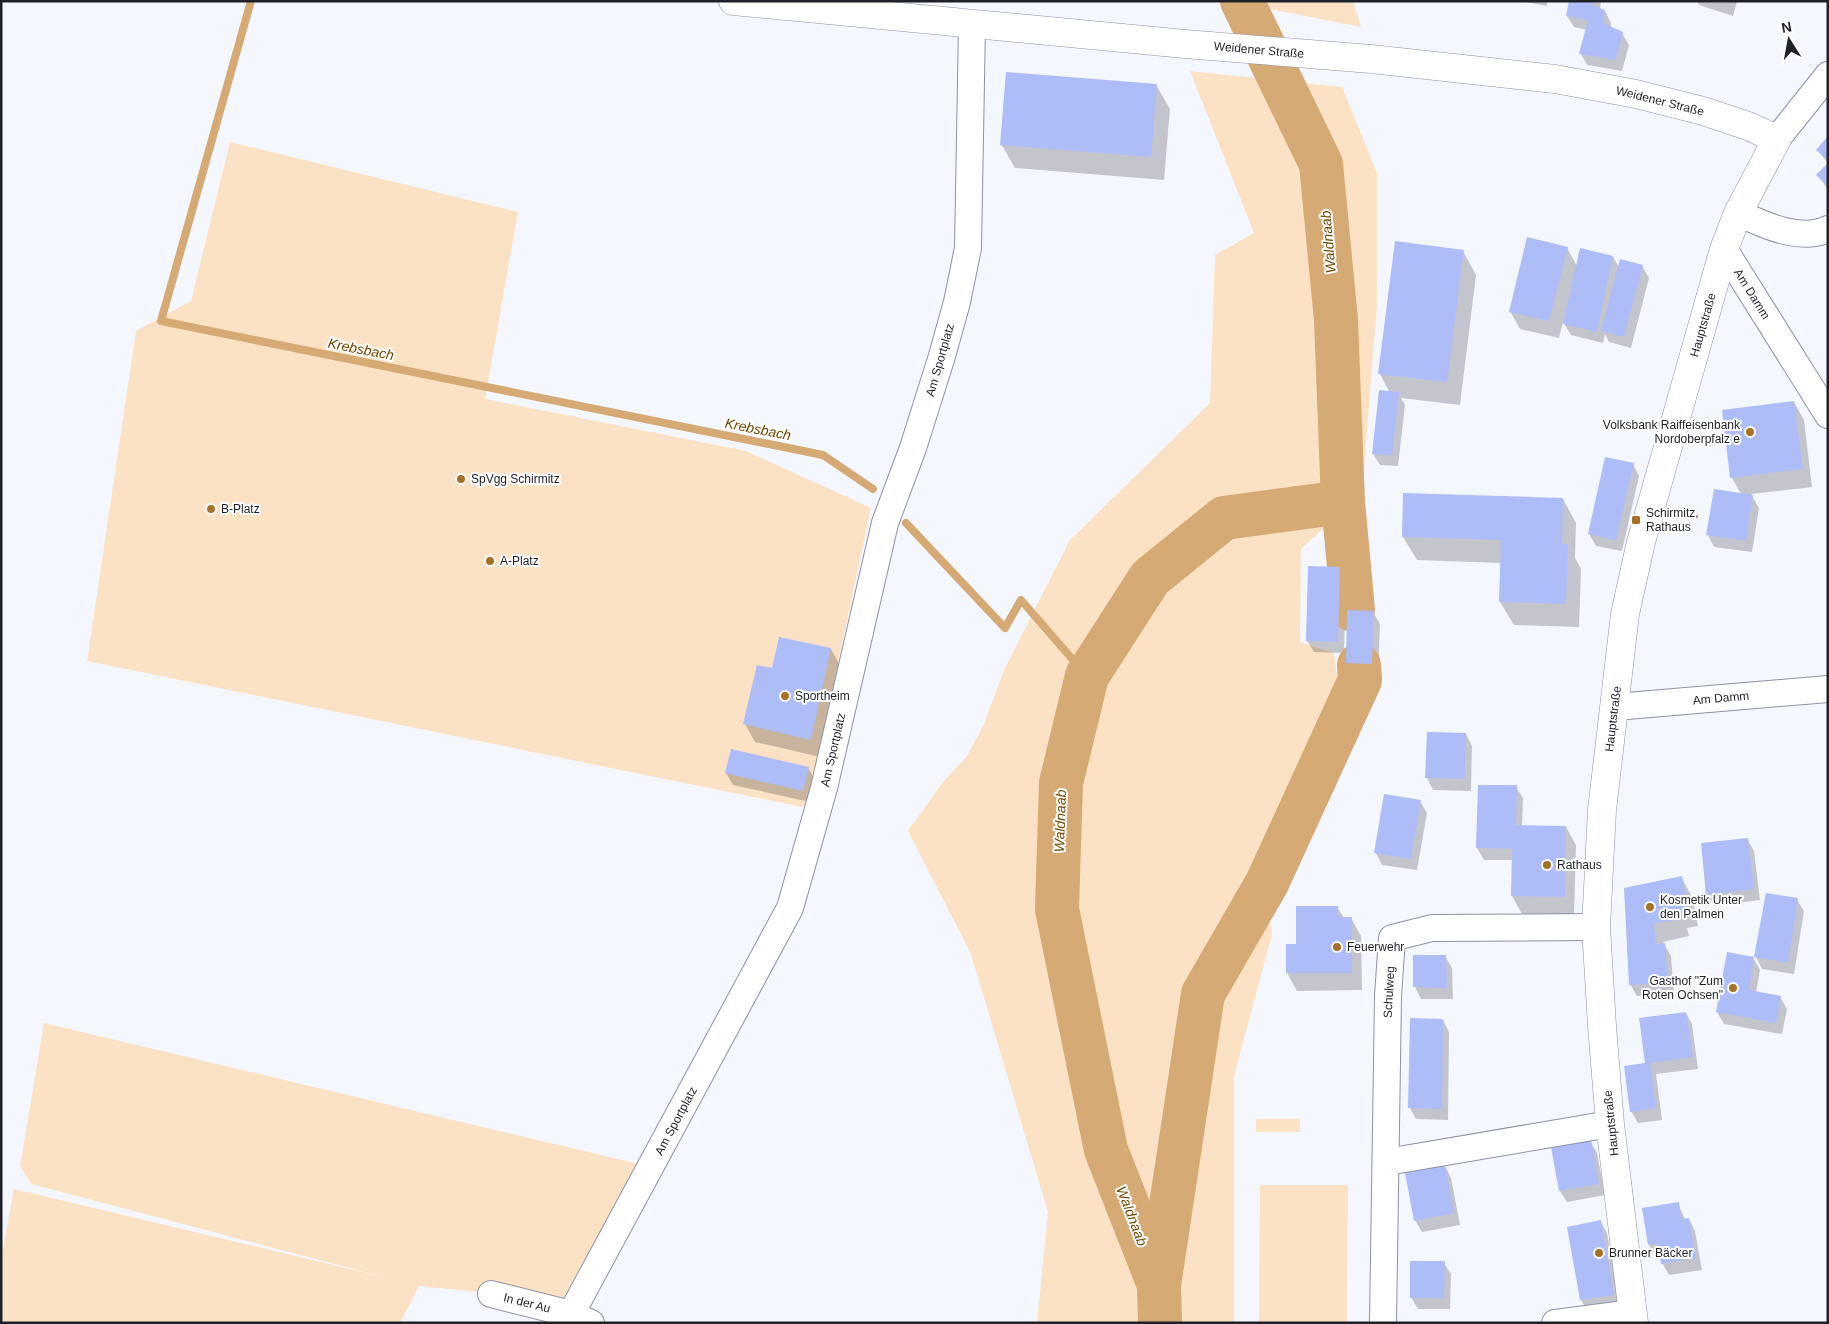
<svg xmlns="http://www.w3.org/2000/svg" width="1829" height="1324" font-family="Arial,sans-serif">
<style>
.green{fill:#fbe2c5}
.shadow{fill:#0003}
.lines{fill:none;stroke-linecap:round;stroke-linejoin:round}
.stream{stroke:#d5aa75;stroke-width:8}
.river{stroke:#d5aa75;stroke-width:44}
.building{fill:#aebcf8}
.street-casing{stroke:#8d92a4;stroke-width:28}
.secondary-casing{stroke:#8d92a4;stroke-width:29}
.street{stroke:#fff;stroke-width:26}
.secondary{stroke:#fff;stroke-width:28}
.poi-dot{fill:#a47128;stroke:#fff;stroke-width:2}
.labels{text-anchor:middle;stroke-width:4;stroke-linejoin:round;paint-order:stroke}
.street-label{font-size:12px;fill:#1f2128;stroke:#fff}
.poi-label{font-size:12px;fill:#1f2128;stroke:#fff;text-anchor:start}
.water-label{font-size:14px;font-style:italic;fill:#714802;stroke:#fff}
</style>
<rect width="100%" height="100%" fill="#f5f7ff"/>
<g class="green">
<path d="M1230,1H1353L1361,27Z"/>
<path d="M1190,71L1342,87L1377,173V305L1362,493L1301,549L1300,642L1334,653L1338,686L1260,847L1272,934L1234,1076V1323H1037L1048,1212L971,954L908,831L943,782L967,756L984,724L1004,670L1070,540L1210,403L1215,255L1254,233Z"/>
<path d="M230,142L518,212L485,399L746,451L871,508L807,808L87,661L136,331L191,301Z"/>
<path d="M44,1023L639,1164L562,1300L419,1286L400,1323H1V1259L14,1189L384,1277L31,1184L20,1166Z"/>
<rect x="1256" y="1119" width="44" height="13"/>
<path d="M1260,1185H1348L1347,1323H1259Z"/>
</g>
<g class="shadow">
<path d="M1520,1H1547V6Z"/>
<path d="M1570,1H1601L1600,9L1605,11L1611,23V28L1622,33L1629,45L1622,71L1587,65L1581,54L1587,30L1574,27L1567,16Z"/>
<path d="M1697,1H1737L1733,16L1699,5Z"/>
<path d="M1156,85L1170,109L1164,180L1015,168L1001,144Z"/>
<path d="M1828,138V164L1818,150Z"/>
<path d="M1828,164V190L1818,175Z"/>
<path d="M1567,248L1577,266L1613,257L1619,267L1642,266L1649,278L1631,348L1609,342L1605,334L1603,343L1571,335L1563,322L1559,338L1520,329L1510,311Z"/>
<path d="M1463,251L1476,275L1460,405L1401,398L1405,405L1398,466L1380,465L1373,454L1390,393L1380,374Z"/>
<path d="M1794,402L1804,420L1812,487L1751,494L1759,508L1752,552L1714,547L1708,535L1741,494L1732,478L1723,411Z"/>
<path d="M1633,464L1639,476L1622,551L1596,546L1589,534Z"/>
<path d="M1563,499L1576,523L1575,558L1581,569L1579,627L1514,625L1500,602L1501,563L1417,560L1403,537Z"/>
<path d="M1340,568L1346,580L1344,653L1314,652L1307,641Z"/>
<path d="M1373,612L1380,624L1378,675H1354L1347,663Z"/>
<path d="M831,649L841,667L820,757L755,742L745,724L773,670Z"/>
<path d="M1428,733L1466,734L1472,746L1471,791L1433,790L1427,778Z"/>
<path d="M808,768L815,780L810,802L733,785L726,773Z"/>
<path d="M1479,786L1516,787L1523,798L1522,826L1566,827L1576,845L1574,915L1522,914L1512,896L1513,860H1484L1477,848Z"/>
<path d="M1420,801L1427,813L1417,870L1382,865L1376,853Z"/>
<path d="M1747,839L1754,851L1760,900L1714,906L1707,894Z"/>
<path d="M1681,877L1691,895L1698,926L1687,928L1689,936L1663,942L1671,956L1674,994L1637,996L1630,984L1627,946Z"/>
<path d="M1797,900L1804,911L1794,974L1762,969L1756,957Z"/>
<path d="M1337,907L1344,918H1351L1361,936L1362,990L1297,991L1287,973V945H1298Z"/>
<path d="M1445,956L1452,968L1453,999H1421L1415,987Z"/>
<path d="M1754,959L1760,970L1756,993L1780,997L1787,1009L1782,1034L1724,1024L1717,1012Z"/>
<path d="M1686,1013L1692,1024L1698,1069L1656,1074L1662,1120L1638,1123L1631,1111L1646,1064Z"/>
<path d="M1443,1020L1449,1032L1448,1120L1416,1119L1410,1108Z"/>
<path d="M1590,1141L1597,1153L1605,1195L1567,1202L1560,1191Z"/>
<path d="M1445,1166L1451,1178L1460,1225L1422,1232L1415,1220Z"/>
<path d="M1678,1203L1685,1220L1689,1219L1695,1231L1702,1270L1669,1275L1662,1263L1661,1256H1656L1649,1245Z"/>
<path d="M1601,1222L1607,1233L1620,1306L1588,1312L1581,1300L1569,1228Z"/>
<path d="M1444,1263L1451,1274L1450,1309H1418L1411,1297Z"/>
</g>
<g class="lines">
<g class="stream">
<path d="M251,1L161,321L823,455L873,489"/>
<path d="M906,523L1005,628L1021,600L1087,676"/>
</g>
<g class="river">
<path d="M1242,1L1321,164L1336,320L1343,502L1353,610"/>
<path d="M1159,1285L1106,1150L1057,909L1061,783L1087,676L1150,578L1224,518L1343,502"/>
<path d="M1160,1323L1159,1285L1203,994L1267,883L1360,680L1359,665"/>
</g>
</g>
<g class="building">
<path d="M1569,1H1593L1592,5L1605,10L1603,23L1623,32L1616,60L1579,54L1588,20L1566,16Z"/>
<path d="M1006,72L1157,84L1151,157L1000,145Z"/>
<path d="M1828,136V160L1816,150Z"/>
<path d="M1828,163V186L1816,175Z"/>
<path d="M1527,237L1568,247L1549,321L1509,312Z"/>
<path d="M1395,241L1464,250L1447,382L1378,374Z"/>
<path d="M1580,248L1613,256L1597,332L1563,324Z"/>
<path d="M1620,259L1643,265L1624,337L1601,331Z"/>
<path d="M1379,390L1399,392L1392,455L1372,454Z"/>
<path d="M1794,401L1803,469L1730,478L1722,410Z"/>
<path d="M1605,457L1634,463L1616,540L1588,534Z"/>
<path d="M1714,489L1753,495L1746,541L1706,535Z"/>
<path d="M1403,493L1563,498L1562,544H1568L1566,604L1499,602L1501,540L1402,537Z"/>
<path d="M1308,566L1340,567L1338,642L1306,641Z"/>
<path d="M1347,610L1374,611L1372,664L1346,663Z"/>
<path d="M779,637L831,648L811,740L743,724L757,665L772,668Z"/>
<path d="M1427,732L1466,733L1465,779L1425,778Z"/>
<path d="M731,749L809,767L803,791L725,773Z"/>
<path d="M1478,785H1517L1516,825L1566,826L1565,897L1511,896L1512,849L1476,848Z"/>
<path d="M1384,794L1421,800L1411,859L1374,853Z"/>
<path d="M1748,838L1754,889L1706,895L1701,843Z"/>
<path d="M1682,876L1689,909L1678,911L1679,919L1654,924L1656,944L1665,943L1668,982L1629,985L1624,888Z"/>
<path d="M1766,893L1798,898L1788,963L1754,957Z"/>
<path d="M1296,906H1338V917H1352V973H1286V944H1296Z"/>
<path d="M1727,952L1754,957L1749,990L1781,996L1776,1023L1716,1012Z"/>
<path d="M1413,955H1446L1447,988L1413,987Z"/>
<path d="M1686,1012L1693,1057L1650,1063L1656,1108L1630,1112L1624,1066L1645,1063L1639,1018Z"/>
<path d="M1410,1018L1443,1019L1442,1109L1408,1108Z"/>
<path d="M1591,1140L1599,1184L1559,1191L1551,1147Z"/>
<path d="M1445,1165L1454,1213L1414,1221L1405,1173Z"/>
<path d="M1679,1202L1681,1219L1689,1218L1696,1258L1661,1264L1658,1244L1648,1245L1642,1208Z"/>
<path d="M1601,1220L1614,1295L1580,1300L1567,1227Z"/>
<path d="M1410,1261H1445L1444,1298H1410Z"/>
</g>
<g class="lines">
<defs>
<g id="street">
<path d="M1777,139L1828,75"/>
<path d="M1738,213C1764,225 1800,242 1828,229"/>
<path d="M1724,249L1828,415"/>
<path d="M1615,707L1828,689"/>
<path d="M1387,1162L1610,1124"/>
<path d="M491,1294L571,1314L591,1323"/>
<path d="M571,1314L790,908L824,788L885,523L913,448L942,356L957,302L968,248L972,24"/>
<path d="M1383,1323L1388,996L1392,938L1432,928L1596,927"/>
<path d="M1555,1323L1633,1313"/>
</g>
<path id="secondary" d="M733,1L1185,44L1371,59L1555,79L1636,94L1703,111L1748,126L1777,139L1738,213L1724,249L1641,542L1625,614L1602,810L1596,927L1602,1026L1610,1124L1634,1323"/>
</defs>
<use href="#street" class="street-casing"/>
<use href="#secondary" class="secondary-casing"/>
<use href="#street" class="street"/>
<use href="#secondary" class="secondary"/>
</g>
<g class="poi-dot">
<circle cx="1750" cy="432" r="5"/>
<circle cx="461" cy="479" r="5"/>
<circle cx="211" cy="509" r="5"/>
<rect x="1631" y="515" width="10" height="10" rx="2.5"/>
<circle cx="490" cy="561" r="5"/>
<circle cx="785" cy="696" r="5"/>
<circle cx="1547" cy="865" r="5"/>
<circle cx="1650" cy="907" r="5"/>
<circle cx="1337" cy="947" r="5"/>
<circle cx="1733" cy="988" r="5"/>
<circle cx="1599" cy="1253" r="5"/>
</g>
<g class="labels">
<g class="street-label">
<text transform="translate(1259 50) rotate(5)" y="4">Weidener Straße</text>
<text transform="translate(1660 101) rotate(14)" y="4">Weidener Straße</text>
<text transform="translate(1752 294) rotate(58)" y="4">Am Damm</text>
<text transform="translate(1703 325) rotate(-74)" y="4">Hauptstraße</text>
<text transform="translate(940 360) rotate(-74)" y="4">Am Sportplatz</text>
<text transform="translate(1721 698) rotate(-5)" y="4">Am Damm</text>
<text transform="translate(1613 719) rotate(-83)" y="4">Hauptstraße</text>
<text transform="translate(833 750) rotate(-77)" y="4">Am Sportplatz</text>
<text transform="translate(1389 992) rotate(-87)" y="4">Schulweg</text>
<text transform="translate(676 1121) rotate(-62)" y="4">Am Sportplatz</text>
<text transform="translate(1611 1123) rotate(-96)" y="4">Hauptstraße</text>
<text transform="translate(527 1303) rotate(14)" y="4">In der Au</text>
</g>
<g class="poi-label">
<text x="1740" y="429" text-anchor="end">Volksbank Raiffeisenbank<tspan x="1740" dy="14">Nordoberpfalz e</tspan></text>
<text x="471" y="483">SpVgg Schirmitz</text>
<text x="221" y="513">B-Platz</text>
<text x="1646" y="517">Schirmitz,<tspan x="1646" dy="14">Rathaus</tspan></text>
<text x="500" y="565">A-Platz</text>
<text x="795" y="700">Sportheim</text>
<text x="1557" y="869">Rathaus</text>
<text x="1660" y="904">Kosmetik Unter<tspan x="1660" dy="14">den Palmen</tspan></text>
<text x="1347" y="951">Feuerwehr</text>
<text x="1723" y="985" text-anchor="end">Gasthof "Zum<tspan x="1723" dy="14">Roten Ochsen"</tspan></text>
<text x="1609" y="1257">Brunner Bäcker</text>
</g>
<g class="water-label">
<text transform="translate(1328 242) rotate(-95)" y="5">Waldnaab</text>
<text transform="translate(361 349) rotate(11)" y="5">Krebsbach</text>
<text transform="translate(758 429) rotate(11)" y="5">Krebsbach</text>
<text transform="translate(1060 821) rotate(-88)" y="5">Waldnaab</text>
<text transform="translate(1132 1216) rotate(69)" y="5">Waldnaab</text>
</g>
</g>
<rect width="1829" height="1324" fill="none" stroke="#1f2128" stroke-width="5"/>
<g transform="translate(1789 40) rotate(349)" stroke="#ffffff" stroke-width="4" paint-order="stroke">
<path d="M0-4L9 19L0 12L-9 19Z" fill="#1f2128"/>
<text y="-8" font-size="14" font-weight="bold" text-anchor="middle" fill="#1f2128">N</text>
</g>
</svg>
